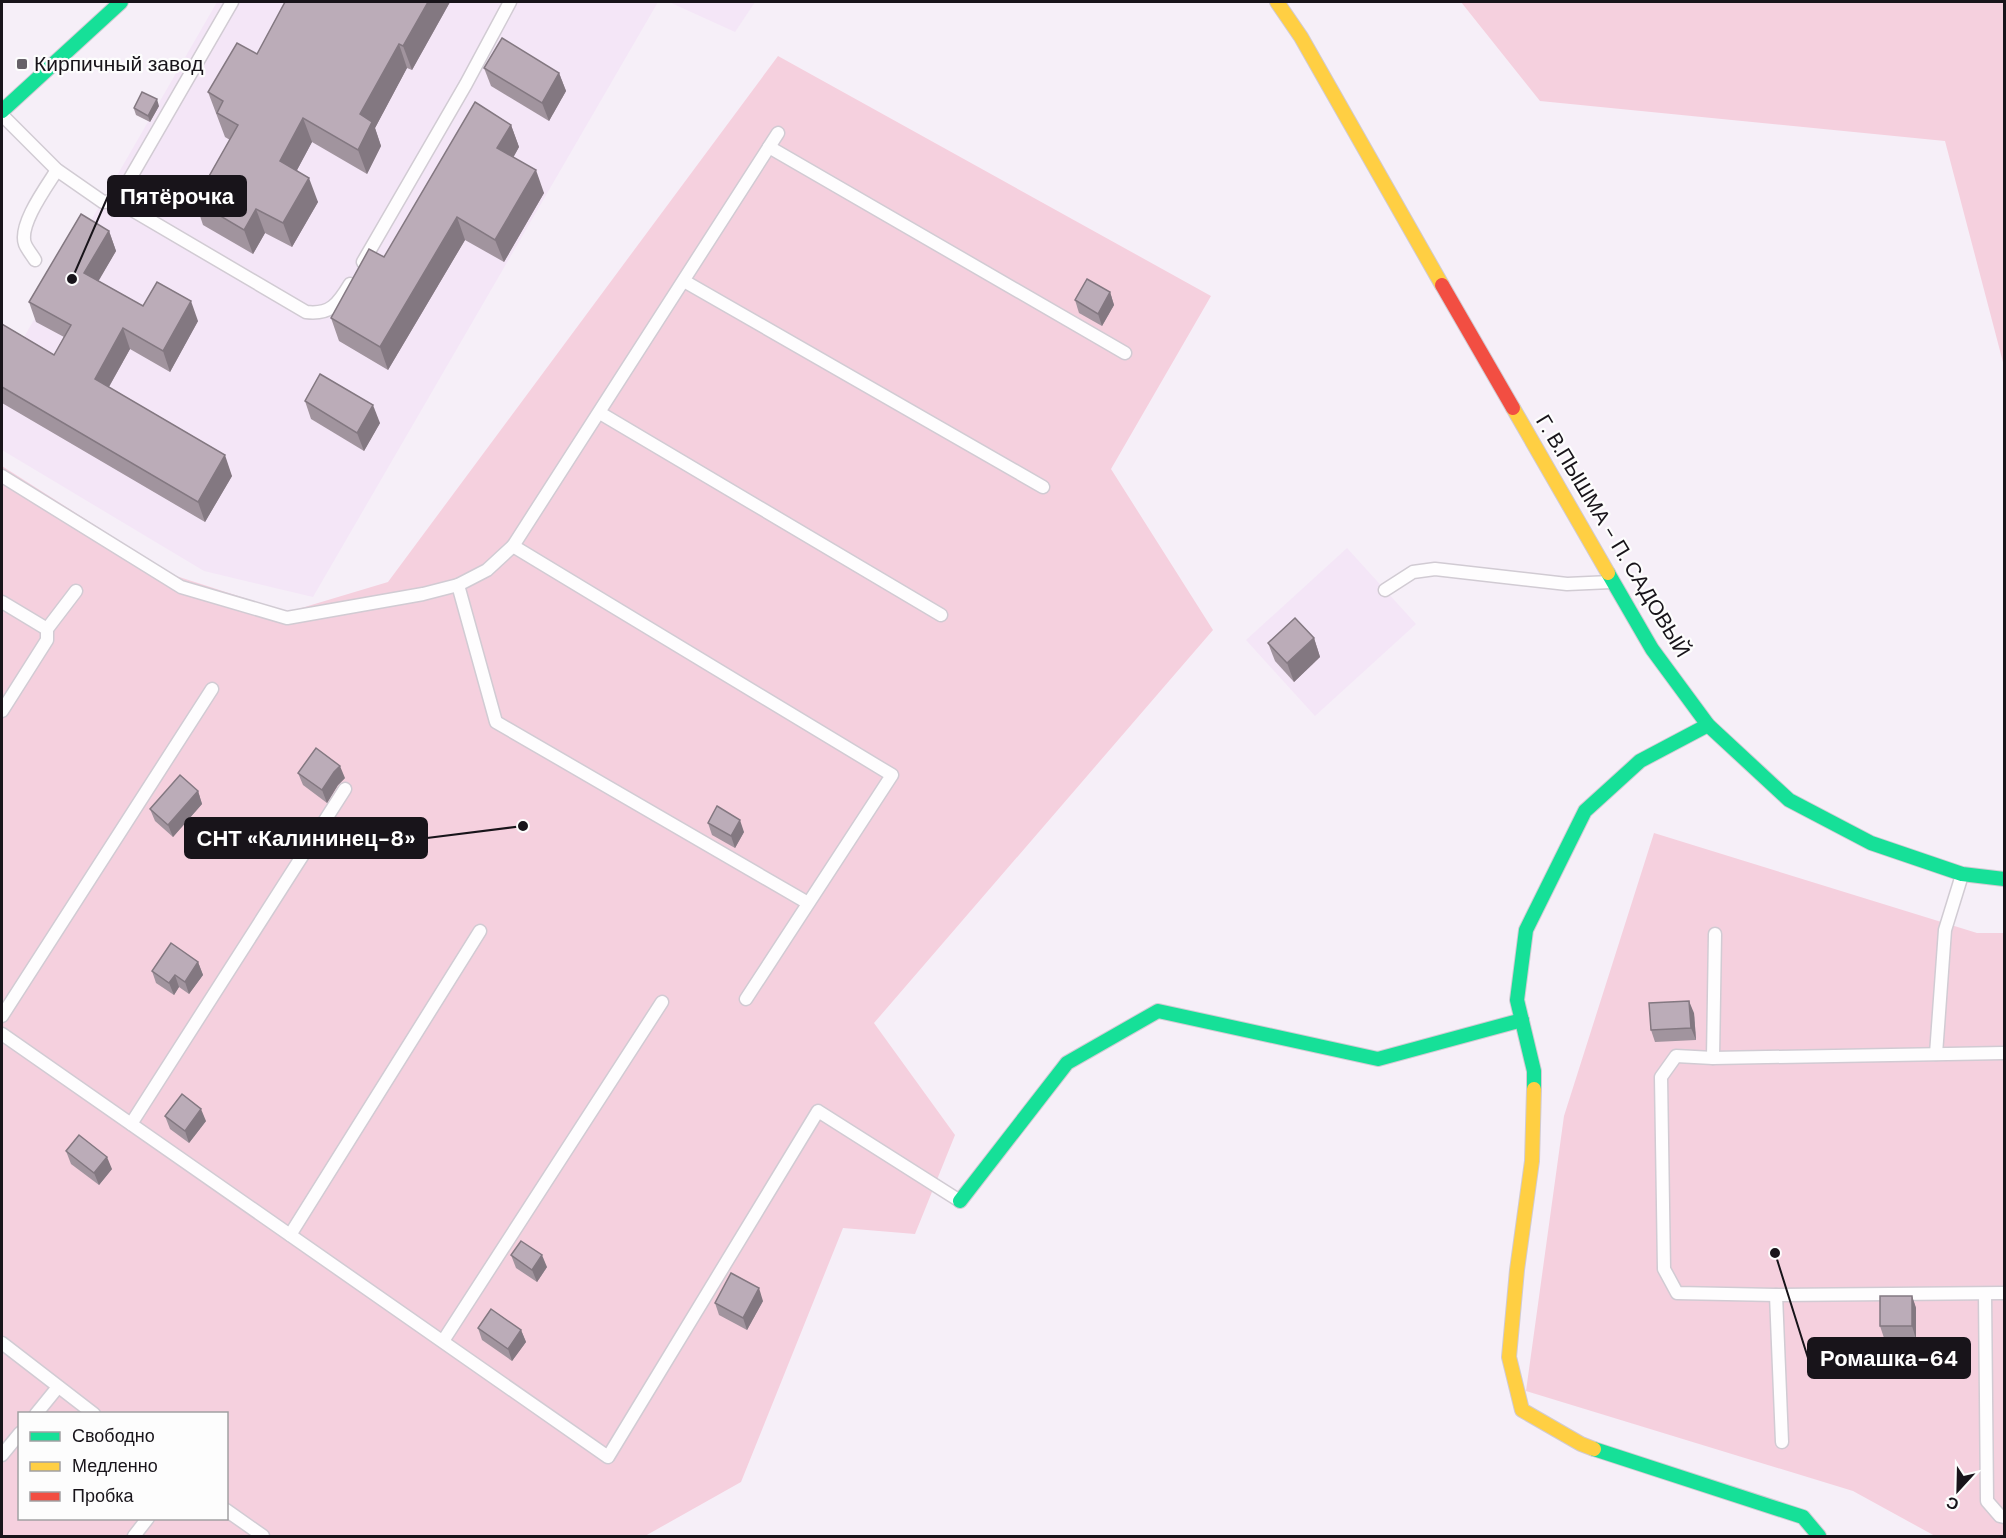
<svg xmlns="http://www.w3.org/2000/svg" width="2006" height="1538" font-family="'DM Sans',sans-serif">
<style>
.built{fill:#f4e6f7}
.green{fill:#f5d0de;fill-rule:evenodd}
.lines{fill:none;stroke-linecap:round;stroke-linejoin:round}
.lane-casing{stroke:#d1cbd3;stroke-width:15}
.fast-casing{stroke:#d1cbd3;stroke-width:16}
.slow-casing{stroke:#d1cbd3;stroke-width:16}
.jam-casing{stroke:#d1cbd3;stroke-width:16}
.lane{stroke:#fefdfe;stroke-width:12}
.fast{stroke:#16e098;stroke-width:14}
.slow{stroke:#ffcf43;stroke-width:14}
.jam{stroke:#f24e42;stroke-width:14}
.wall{fill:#a1949e}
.shaded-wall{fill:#837881}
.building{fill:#bbacb8;stroke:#837881;stroke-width:1.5}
.poi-dot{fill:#666168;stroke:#fdfdfd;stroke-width:2}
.labels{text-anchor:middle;stroke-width:4.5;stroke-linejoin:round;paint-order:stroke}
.poi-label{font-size:21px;fill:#18141a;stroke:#fdfdfd;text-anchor:start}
.street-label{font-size:21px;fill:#18141a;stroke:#fdfdfd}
.leader{fill:none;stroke:#18141a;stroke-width:2}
.callout-dot{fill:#18141a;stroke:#fdfdfd;stroke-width:2}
.callout{fill:#18141a;stroke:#18141a;stroke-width:2}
.callout-label{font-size:22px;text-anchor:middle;font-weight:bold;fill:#fff}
</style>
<rect width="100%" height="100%" fill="#f6eff8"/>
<g class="built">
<path d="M217,2H658L313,597L204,571L2,450V327L24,337Z"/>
<path d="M669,2H755L735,32Z"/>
<path d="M1347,548L1416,624L1315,716L1246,640Z"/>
</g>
<g class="green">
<path d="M1461,2H2004V366L1945,141L1540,101Z"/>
<path d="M778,56L1211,296L1111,469L1213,630L874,1023L955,1135L915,1234L843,1228L741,1482L645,1536H2V466L173,575L288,612L388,582ZM20,1414H226V1518H20Z"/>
<path d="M1654,833L1977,933H2004V1536H1935L1853,1491L1526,1391L1564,1116Z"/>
</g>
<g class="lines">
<defs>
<g id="lane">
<path d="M2,115L57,170L103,202L117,201L306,312C330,315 338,304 350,284"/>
<path d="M769,147L1125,353"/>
<path d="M117,201L232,2"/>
<path d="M35,260C32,255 27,249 25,244C18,225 47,186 57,170"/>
<path d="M363,262L466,84L510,2"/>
<path d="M684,281L1043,487"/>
<path d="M600,413L941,615"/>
<path d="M2,476L181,587L287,618L423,594L458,585L487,570L513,546L778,133"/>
<path d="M513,546L892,775L746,999"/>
<path d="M458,585L496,722L808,903"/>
<path d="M1385,590L1413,572L1435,569L1567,584L1611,582"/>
<path d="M2,602L47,629"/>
<path d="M2,711L47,640V629L76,591"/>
<path d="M2,1016L212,689"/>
<path d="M2,1034L608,1457L818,1111L960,1201"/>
<path d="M2004,1053L1713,1058L1676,1056L1661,1077L1664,1269L1677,1293L1776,1295L2004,1293"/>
<path d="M1936,1054L1945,930L1962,875"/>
<path d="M1713,1058L1715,934"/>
<path d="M131,1124L345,789"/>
<path d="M290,1235L480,931"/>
<path d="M1985,1294L1987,1501L2000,1516L2004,1517"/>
<path d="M1776,1295L1782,1442"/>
<path d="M443,1341L662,1002"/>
<path d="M2,1343L94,1414"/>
<path d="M36,1414L58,1387"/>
<path d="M2,1455L20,1433"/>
<path d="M226,1510L263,1536"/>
<path d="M134,1536L148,1518"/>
</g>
<g id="fast">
<path d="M2,111L121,2"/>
<path d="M1608,573L1652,649L1708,725L1789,800L1871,843L1962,874L2004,879"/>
<path d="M1534,1089V1071L1517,1000L1526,930L1585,811L1640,761L1708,725"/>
<path d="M960,1201L1067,1063L1158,1011L1378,1059L1522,1020"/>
<path d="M1594,1449L1803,1517L1819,1536"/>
</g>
<g id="slow">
<path d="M1277,2L1301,37L1442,285"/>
<path d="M1513,408L1608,573"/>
<path d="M1534,1089L1532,1161L1517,1270L1509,1357L1522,1410L1581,1444L1594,1449"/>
</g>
<path id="jam" d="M1442,285L1513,408"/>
</defs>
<use href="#lane" class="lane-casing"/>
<use href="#fast" class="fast-casing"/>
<use href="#slow" class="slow-casing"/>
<use href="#jam" class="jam-casing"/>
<use href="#lane" class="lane"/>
<use href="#fast" class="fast"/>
<use href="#slow" class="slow"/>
<use href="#jam" class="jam"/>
</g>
<g class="wall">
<path d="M285,2H450L412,70L407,68L375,128L381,146L367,174L312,142L297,170L318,202L292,247L265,233L253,254L203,225L195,201L230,140L225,137L208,92L257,54Z"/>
<path d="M484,68L559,73L566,91L549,121L491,86Z"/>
<path d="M159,106L150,122L136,115L134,109Z"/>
<path d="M511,125L519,147L513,157L544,193L504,262L465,240L388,370L339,341L331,318L384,257Z"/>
<path d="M109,231L116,251L98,281L143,306L198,321L170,372L130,349L109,387L232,476L205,522L2,403V324L54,355L64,337L36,322L29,302Z"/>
<path d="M1110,292L1114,305L1102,326L1079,313L1075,300Z"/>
<path d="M305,401L380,423L364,451L311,419Z"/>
<path d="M1314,638L1320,657L1294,682L1275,661L1268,643Z"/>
<path d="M298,773L345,778L338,785L327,803L303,785Z"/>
<path d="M198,791L202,804L173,837L155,821L150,809Z"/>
<path d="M708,823L744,832L735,848L712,835Z"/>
<path d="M198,962L203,975L189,994L179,987L174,995L156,983L152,971Z"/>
<path d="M1694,1013L1696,1040L1655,1042L1651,1030Z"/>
<path d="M165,1116L206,1121L189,1143L170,1129Z"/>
<path d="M66,1151L112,1169L99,1185L71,1164Z"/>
<path d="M511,1255L547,1267L537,1282L516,1268Z"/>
<path d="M1912,1296L1916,1308V1339L1884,1338L1880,1326Z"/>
<path d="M763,1301L747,1330L719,1315L715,1303Z"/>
<path d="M478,1328L521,1330L526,1342L512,1361L482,1340Z"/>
</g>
<g class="shaded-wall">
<path d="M428,2H450L412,70L403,46Z"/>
<path d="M399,44L407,68L375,128L381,146L367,174L358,150L360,114Z"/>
<path d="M559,73L566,91L549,121L542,103Z"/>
<path d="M157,99L159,106L150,122L148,116Z"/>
<path d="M303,118L312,142L289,185L280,161Z"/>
<path d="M511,125L519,147L506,171L497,148Z"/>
<path d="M536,170L544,193L504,262L495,240Z"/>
<path d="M309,178L318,202L292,247L283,223Z"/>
<path d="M256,209L265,233L253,254L244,230Z"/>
<path d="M457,217L465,240L388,370L380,347Z"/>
<path d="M109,231L116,251L91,294L84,273Z"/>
<path d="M1110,292L1114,305L1102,326L1098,314Z"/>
<path d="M191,301L198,321L170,372L163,351Z"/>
<path d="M123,328L130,349L102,399L95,379Z"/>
<path d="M373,405L380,423L364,451L357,433Z"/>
<path d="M225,455L232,476L205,522L198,502Z"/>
<path d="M1314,638L1320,657L1294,682L1287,663Z"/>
<path d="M340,766L345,778L338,785L327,803L322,790L334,772Z"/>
<path d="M198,791L202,804L173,837L168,825Z"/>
<path d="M740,820L744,832L735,848L731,836Z"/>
<path d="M198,962L203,975L189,994L185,982Z"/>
<path d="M175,975L179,987L174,995L169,983Z"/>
<path d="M1689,1001L1694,1013L1696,1040L1691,1028Z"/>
<path d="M201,1109L206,1121L189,1143L185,1131Z"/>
<path d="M107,1157L112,1169L99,1185L94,1173Z"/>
<path d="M542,1255L547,1267L537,1282L532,1270Z"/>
<path d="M759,1288L763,1301L747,1330L743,1318Z"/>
<path d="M1912,1296L1916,1308V1339L1912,1326Z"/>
<path d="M521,1330L526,1342L512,1361L508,1349Z"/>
</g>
<g class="building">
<path d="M285,2H428L403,46L399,44L360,114L372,122L358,150L303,118L280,161L309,178L283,223L256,209L244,230L195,201L238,125L217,113L223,101L208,92L237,43L257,54Z"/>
<path d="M502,38L559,73L542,103L484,68Z"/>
<path d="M142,92L157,99L148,116L134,108Z"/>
<path d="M475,102L511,125L497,148L536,170L495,240L457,217L380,347L331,318L369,249L384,257Z"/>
<path d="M81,214L109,231L84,273L143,306L157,282L191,301L163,351L123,328L95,379L225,455L198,502L2,387V324L54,355L71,325L29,302Z"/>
<path d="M1087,279L1110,292L1098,314L1075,300Z"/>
<path d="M320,374L373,405L357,433L305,401Z"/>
<path d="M1295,618L1314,638L1287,663L1268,643Z"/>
<path d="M316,748L340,766L334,772L322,790L298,773Z"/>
<path d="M180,775L198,791L168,825L150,809Z"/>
<path d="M717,806L740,820L731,836L708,823Z"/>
<path d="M171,943L198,962L185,982L175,975L169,983L152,971Z"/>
<path d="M1689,1001L1691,1028L1651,1030L1649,1003Z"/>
<path d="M182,1094L201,1109L185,1131L165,1116Z"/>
<path d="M79,1135L107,1157L94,1173L66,1151Z"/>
<path d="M521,1241L542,1255L532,1270L511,1255Z"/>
<path d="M731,1273L759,1288L743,1318L715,1303Z"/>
<rect x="1880" y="1296" width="32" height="30"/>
<path d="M491,1309L521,1330L508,1349L478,1328Z"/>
</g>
<rect class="poi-dot" x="16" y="58" width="12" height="12" rx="3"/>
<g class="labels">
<g class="poi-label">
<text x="34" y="71">Кирпичный завод</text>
</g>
<g class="street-label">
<text transform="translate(1613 536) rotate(59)" y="7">Г. В.ПЫШМА - П. САДОВЫЙ</text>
</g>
</g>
<path class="leader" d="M72 279L108 196M523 826L427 838M1775 1253L1808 1358"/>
<g class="callout-dot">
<circle cx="72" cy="279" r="6"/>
<circle cx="523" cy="826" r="6"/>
<circle cx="1775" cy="1253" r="6"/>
</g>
<g class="callout">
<rect x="108" y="176" width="138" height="40" rx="6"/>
<rect x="185" y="818" width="242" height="40" rx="6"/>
<rect x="1808" y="1338" width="162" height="40" rx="6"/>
</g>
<g class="callout-label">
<text x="177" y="204">Пятёрочка</text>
<text x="306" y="846">СНТ «Калининец-8»</text>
<text x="1889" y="1366">Ромашка-64</text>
</g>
<rect width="2006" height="1538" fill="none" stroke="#18141a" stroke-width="6"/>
<rect x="18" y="1412" width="210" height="108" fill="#fdfdfd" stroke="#a1a0a2" stroke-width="1.5"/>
<rect x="30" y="1432" width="30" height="9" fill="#16e098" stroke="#a1a0a2" stroke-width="1.5"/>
<text x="72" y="1442" font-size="18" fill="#18141a">Свободно</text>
<rect x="30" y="1462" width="30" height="9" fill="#ffcf43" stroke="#a1a0a2" stroke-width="1.5"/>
<text x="72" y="1472" font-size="18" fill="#18141a">Медленно</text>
<rect x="30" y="1492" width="30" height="9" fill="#f24e42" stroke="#a1a0a2" stroke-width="1.5"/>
<text x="72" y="1502" font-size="18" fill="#18141a">Пробка</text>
<g transform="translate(1958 1490) rotate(202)" stroke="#fdfdfd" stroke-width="4.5" paint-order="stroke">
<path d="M0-4.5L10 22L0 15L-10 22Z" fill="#18141a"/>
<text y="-9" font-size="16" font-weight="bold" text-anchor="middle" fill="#18141a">С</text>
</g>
</svg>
